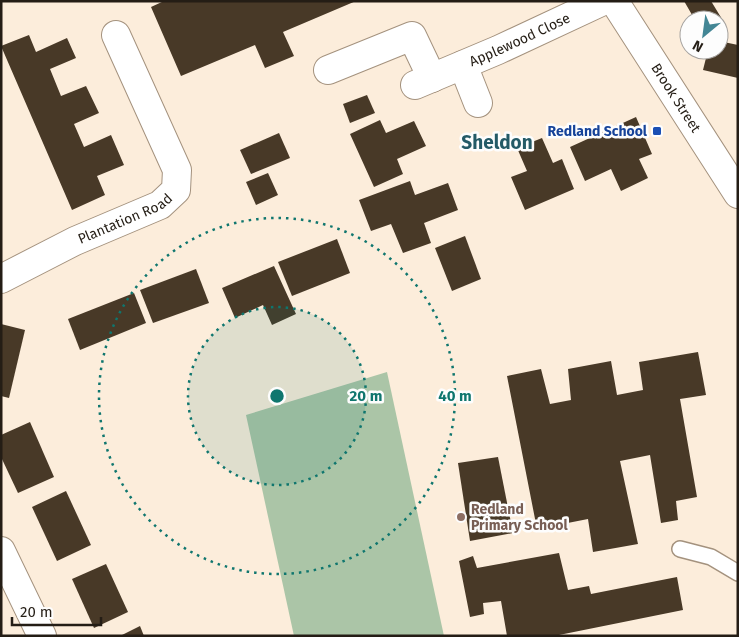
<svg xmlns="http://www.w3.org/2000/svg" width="739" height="637" font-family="'Fira Sans',sans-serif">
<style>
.green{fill:#abc5a7}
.building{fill:#483927}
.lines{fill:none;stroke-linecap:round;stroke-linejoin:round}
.service-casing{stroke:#a4927e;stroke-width:18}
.minor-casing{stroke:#a4927e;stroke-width:30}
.service{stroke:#fff;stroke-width:15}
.minor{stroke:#fff;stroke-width:28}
.ring{fill:none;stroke:#0f766e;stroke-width:2.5;stroke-dasharray:2.5 5}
.transit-dot{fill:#1a4fb4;stroke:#fdfdfd;stroke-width:2}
.education-dot{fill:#8d6e63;stroke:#fdfdfd;stroke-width:2}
.labels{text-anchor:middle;stroke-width:5;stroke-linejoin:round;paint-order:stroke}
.street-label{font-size:14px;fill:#241d15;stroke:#fdfdfd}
.transit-label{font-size:14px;font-weight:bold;fill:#164399;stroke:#fdfdfd;text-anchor:end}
.education-label{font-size:14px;font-weight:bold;fill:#785e54;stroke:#fdfdfd;text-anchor:start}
.district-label{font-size:19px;font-weight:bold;fill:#245a66;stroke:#fdfdfd}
.centre{fill:#0f766e;stroke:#fdfdfd;stroke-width:2.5}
.ring-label{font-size:15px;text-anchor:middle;font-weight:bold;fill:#0f766e;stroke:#fdfdfd;stroke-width:5;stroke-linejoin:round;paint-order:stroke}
</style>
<rect width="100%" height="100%" fill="#fceddb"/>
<path class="green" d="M387,372L444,636H294L246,415Z"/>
<g class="building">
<path d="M164,1H356L283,32L294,56L265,68L255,45L181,76L151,7Z"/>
<path d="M684,1H711L725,24L719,28V20H695Z"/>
<path d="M29,35L36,52L67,38L76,58L50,69L61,96L86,86L99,113L74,124L84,147L111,135L124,165L97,176L105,195L72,210L1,46Z"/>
<path d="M719,41L738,45V78L703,70L708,50H719Z"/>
<path d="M367,95L375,113L350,123L343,104Z"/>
<path d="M636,117L652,154L639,159L648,178L621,191L611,169L585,181L570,147Z"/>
<path d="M380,120L386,133L414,121L426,146L397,159L403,174L374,187L350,134Z"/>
<path d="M279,133L290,158L251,174L240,150Z"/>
<path d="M542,138L553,163L562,159L574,189L525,210L511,177L527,171L517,148Z"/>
<path d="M268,173L278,195L256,205L246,182Z"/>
<path d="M410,181L415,195L448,183L458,210L424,223L431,243L403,253L391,224L371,231L359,200Z"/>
<path d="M465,236L481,279L452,291L435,248Z"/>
<path d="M337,239L350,273L292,296L278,262Z"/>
<path d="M274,266L296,314L272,325L263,305L235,318L222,288Z"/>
<path d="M196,269L209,303L153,323L140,290Z"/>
<path d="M134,293L146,323L80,350L68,319Z"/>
<path d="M1,324L25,330L9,398L1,396Z"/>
<path d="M698,352L706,395L680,399L697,497L676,501L678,520L661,523L650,455L620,461L638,544L593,552L588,519L537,529L507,376L541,369L550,404L571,400L568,369L611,361L617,395L643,390L639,362Z"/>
<path d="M30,422L54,477L18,493L1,457V435Z"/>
<path d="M498,457L513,533L470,541L458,463Z"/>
<path d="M66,491L91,545L57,561L32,507Z"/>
<path d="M559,553L568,590L589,586L591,594L677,577L683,610L554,636H507L501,601L483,603L484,614L470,617L459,561L473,556L477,568Z"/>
<path d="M106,564L128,612L94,628L72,579Z"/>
<path d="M140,626L144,636H120Z"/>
</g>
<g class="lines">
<defs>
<path id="service" d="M680,549L711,557L738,573"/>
<g id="minor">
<path id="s1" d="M614,1L738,194"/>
<path d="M463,65L478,103"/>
<path d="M328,70L412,36L432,78"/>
<path id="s2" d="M415,85L498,50L603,1"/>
<path id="s3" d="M1,279L75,241L160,205L176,190L177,170L116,35"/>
<path d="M1,551L42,636"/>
</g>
</defs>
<use href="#service" class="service-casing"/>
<use href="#minor" class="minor-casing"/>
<use href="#service" class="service"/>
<use href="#minor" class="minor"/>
</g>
<circle cx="277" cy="396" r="89" fill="#0f766e" fill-opacity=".12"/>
<g class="ring">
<circle cx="277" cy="396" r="89"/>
<circle cx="277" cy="396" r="178"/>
</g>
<rect class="transit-dot" x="652" y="126" width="10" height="10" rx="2.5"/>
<circle class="education-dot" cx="461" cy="517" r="5"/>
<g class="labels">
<g class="street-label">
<text dy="5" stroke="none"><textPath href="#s2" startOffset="114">Applewood Close</textPath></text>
<text dy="5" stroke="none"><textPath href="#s1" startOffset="115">Brook Street</textPath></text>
<text dy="5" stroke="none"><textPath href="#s3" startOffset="138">Plantation Road</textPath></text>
</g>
<g class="transit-label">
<text x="647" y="136">Redland School</text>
</g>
<g class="education-label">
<text x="471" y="514">Redland<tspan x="471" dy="16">Primary School</tspan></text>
</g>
<g class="district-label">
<text x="497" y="149">Sheldon</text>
</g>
</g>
<circle cx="277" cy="396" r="8" class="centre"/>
<g class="ring-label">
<text x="366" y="401">20 m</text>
<text x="455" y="401">40 m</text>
</g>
<rect width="739" height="637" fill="none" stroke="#241d15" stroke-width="5"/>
<g transform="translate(704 35) rotate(209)"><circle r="24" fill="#fdfdfd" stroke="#a6a3a0"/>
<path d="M0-4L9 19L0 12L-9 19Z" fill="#438695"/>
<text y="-8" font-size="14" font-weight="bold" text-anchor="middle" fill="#241d15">N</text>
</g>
<path d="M12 617v8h89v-8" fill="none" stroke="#241d15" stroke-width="2.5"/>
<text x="20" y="617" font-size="15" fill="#241d15" stroke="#fdfdfd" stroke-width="4" paint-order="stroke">20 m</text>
</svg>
